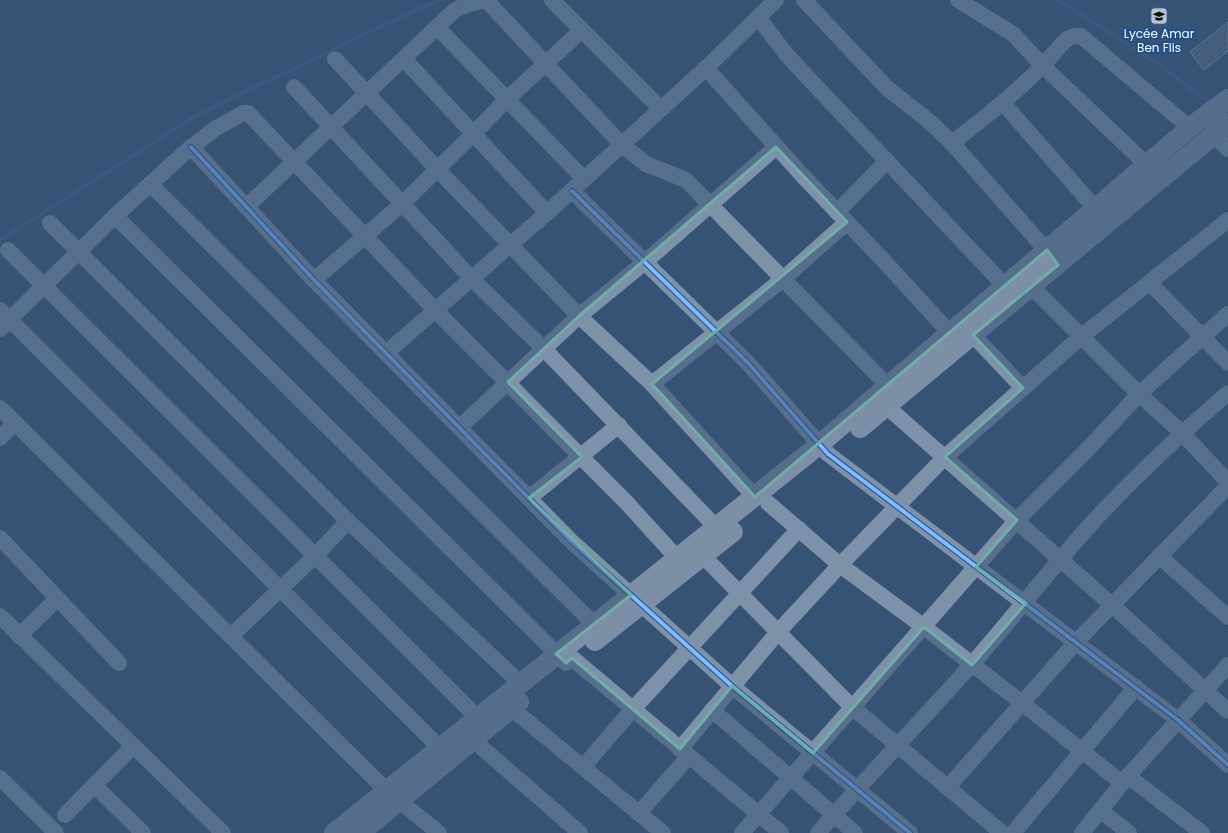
<svg xmlns="http://www.w3.org/2000/svg" width="1228" height="833" font-family="Poppins,sans-serif">
<style>
.lines{fill:none;stroke-linecap:round;stroke-linejoin:round}
.stream{stroke:#3b618d;stroke-width:3.5}
.building{fill:url(#building-hatch);stroke:#92a2b6}
.minor{stroke:#7d92a8;stroke-width:16}
.major{stroke:#7d8ea7;stroke-width:20}
.cycleway-casing{stroke:#1b4f8f;stroke-width:6}
.cycleway{stroke:#80bcff;stroke-width:4}
.marked{fill:none;stroke:#6fada8;stroke-width:3;stroke-linejoin:round}
.labels{text-anchor:middle;stroke-width:3.5;stroke-linejoin:round;paint-order:stroke}
.poi-label{font-size:12px;fill:#fff;stroke:#1b4f8f}
</style>
<defs>
<pattern id="building-hatch" width="6" height="6" patternUnits="userSpaceOnUse"><rect width="6" height="6" fill="#526984"/><path d="M-1 1l2-2M0 6l6-6M5 7l2-2" fill="none" stroke="#6c8096"/></pattern>
</defs>
<rect width="100%" height="100%" fill="#365274"/>
<g class="lines">
<g class="stream">
<path d="M1058,0L1154,61L1211,104"/>
<path d="M0,240L197,115L405,15L440,0"/>
</g>
</g>
<path class="building" d="M1228,22V51L1204,70L1190,52Z"/>
<g class="lines">
<g class="minor">
<path d="M486,0L622,145L646,164L686,180L888,386"/>
<path d="M552,0L661,109"/>
<path d="M804,0L887,88L930,122L952,143L1054,259"/>
<path d="M958,0L1013,34L1043,66L1146,164"/>
<path d="M758,17L786,54L812,82L1005,286"/>
<path d="M437,27L584,179"/>
<path d="M335,59L438,170L579,316L652,384L755,497"/>
<path d="M404,59L547,213"/>
<path d="M706,68L802,175L882,259L950,333"/>
<path d="M294,87L472,279L544,349L716,527"/>
<path d="M1003,103L1095,208"/>
<path d="M1213,134L1228,149"/>
<path d="M952,143C988,115 1024,87 1054,53C1062,44 1068,34 1081,36L1190,128"/>
<path d="M191,147L314,280L572,542L732,686L910,833"/>
<path d="M150,184L594,624"/>
<path d="M572,191L748,363L828,454L1178,720L1228,765"/>
<path d="M246,207L455,10L469,4L485,0"/>
<path d="M837,212L887,161"/>
<path d="M115,216L566,663"/>
<path d="M50,223L348,521L520,683"/>
<path d="M8,250L478,718"/>
<path d="M314,280L403,203L473,134L507,99L582,30"/>
<path d="M1150,283L1228,363"/>
<path d="M1031,286L1139,394L1182,433L1228,482"/>
<path d="M0,310L440,748"/>
<path d="M0,329L115,216L191,147L216,128L244,113H248L436,311L626,502L677,558"/>
<path d="M973,335L1023,388"/>
<path d="M386,353L547,213L706,68L776,0"/>
<path d="M652,384L783,279L847,222"/>
<path d="M886,406L1112,605L1228,711"/>
<path d="M0,408L387,791L439,833"/>
<path d="M460,427L579,316L645,262L776,147"/>
<path d="M0,438L15,423"/>
<path d="M529,498L619,425"/>
<path d="M768,503L840,565L924,627L1022,703L1122,783"/>
<path d="M0,538L119,663"/>
<path d="M703,556L853,708L1002,833"/>
<path d="M1159,556L1228,617"/>
<path d="M0,616L223,833"/>
<path d="M19,636L57,599"/>
<path d="M231,636L316,555L348,521"/>
<path d="M572,658L781,833"/>
<path d="M511,708L663,833"/>
<path d="M712,710L855,833"/>
<path d="M465,733L580,833"/>
<path d="M680,749L778,632L840,565L945,457L1082,336L1228,220"/>
<path d="M583,767L633,709L799,529"/>
<path d="M1128,776L1202,833"/>
<path d="M0,778L56,833"/>
<path d="M94,785L143,833"/>
<path d="M948,787L1077,641L1228,486"/>
<path d="M1100,810L1129,833"/>
<path d="M639,813L689,756"/>
<path d="M65,815L133,746"/>
<path d="M742,833L1017,520L1087,450L1139,394L1228,314"/>
<path d="M818,833C869,775 922,720 973,663C1017,613 1057,560 1103,511C1142,470 1185,430 1228,393"/>
<path d="M1013,833L1136,687"/>
<path d="M1082,833L1128,776L1228,665"/>
</g>
<g class="major">
<path d="M860,428L1228,123"/>
<path d="M595,641L733,532"/>
<path d="M334,833L820,444L1193,125L1228,99"/>
<path d="M360,833L519,702"/>
</g>
<defs>
<g id="cycleway">
<path d="M191,147L314,280L572,542L732,686L910,833"/>
<path d="M572,191L748,363L828,454L1178,720L1228,765"/>
</g>
</defs>
<use href="#cycleway" class="cycleway-casing"/>
<use href="#cycleway" class="cycleway"/>
</g>
<path d="M0 0H1228V833H0ZM776,147L847,222L652,384L755,497L1047,250L1058,265L973,335L1023,388L945,457L1017,520L976,567L1026,603L972,665L924,627L813,753L732,686L680,749L572,658L566,663L556,654L631,595L529,498L582,457L508,382L579,316Z" fill="#365274" fill-opacity=".55" fill-rule="evenodd"/>
<path class="marked" d="M776,147L847,222L652,384L755,497L1047,250L1058,265L973,335L1023,388L945,457L1017,520L976,567L1026,603L972,665L924,627L813,753L732,686L680,749L572,658L566,663L556,654L631,595L529,498L582,457L508,382L579,316Z"/>
<defs>
<symbol id="school-square" viewBox="-11 -11 22 22"><rect x="-9" y="-9" width="18" height="18" rx="4" fill="#b9c2ce" stroke="#1b4f8f"/><path d="M0-5L7-2L0 1L-7-2ZM-4 1L0 2.5L4 1V4Q0 6-4 4Z" fill="#111"/></symbol>
</defs>
<g fill-rule="evenodd">
<use href="#school-square" x="1149" y="6" width="20" height="20"/>
</g>
<g class="labels">
<g class="poi-label">
<text x="1159" y="38">Lycée Amar<tspan x="1159" dy="14">Ben Flis</tspan></text>
</g>
</g>
</svg>
